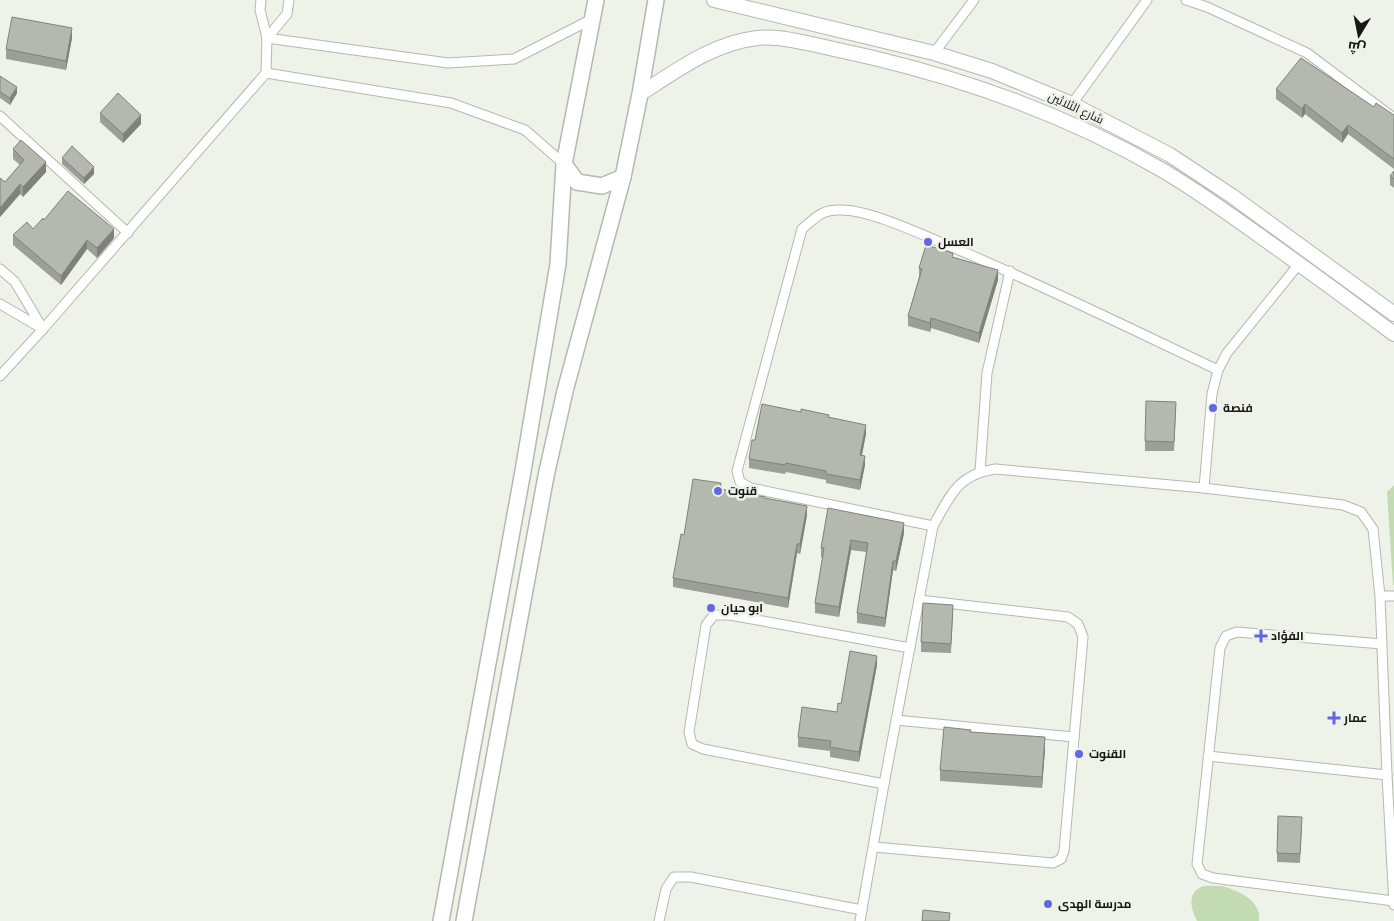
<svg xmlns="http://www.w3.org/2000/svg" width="1394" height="921" font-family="'DM Sans',Cairo,sans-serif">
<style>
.green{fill:#c3dbb2}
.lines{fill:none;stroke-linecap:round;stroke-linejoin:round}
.street-casing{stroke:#b3b9b0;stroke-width:11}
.secondary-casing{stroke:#b3b9b0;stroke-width:16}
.primary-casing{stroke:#b3b9b0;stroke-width:18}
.street{stroke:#fff;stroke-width:9}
.secondary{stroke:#fff;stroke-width:14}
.primary{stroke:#fff;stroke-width:15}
.wall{fill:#9b9f97}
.shaded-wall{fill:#7e827b}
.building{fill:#b4b9b0;stroke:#7e827b}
.poi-dot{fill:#6367e0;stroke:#edf3e9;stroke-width:2}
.labels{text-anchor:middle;stroke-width:5;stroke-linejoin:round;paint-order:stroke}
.street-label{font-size:12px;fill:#161815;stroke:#edf3e9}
.poi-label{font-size:12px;font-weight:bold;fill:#161815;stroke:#edf3e9;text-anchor:start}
</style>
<rect width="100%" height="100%" fill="#edf3e9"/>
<g class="green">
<path d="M1394,485V585H1393L1387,492Z"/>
<path d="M1222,886C1238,891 1262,900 1259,921H1197C1192,911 1186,894 1201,887C1206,885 1216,886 1222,886Z"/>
</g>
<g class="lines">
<defs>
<g id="street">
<path d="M1186,0L1207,7L1307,53L1394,118"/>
<path d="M267,38L448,63L514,59L592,19"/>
<path d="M267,38L287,14L289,0"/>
<path d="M934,53L974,0"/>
<path d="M266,73L451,103L525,130L564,164"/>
<path d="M1072,104L1147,0"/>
<path d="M0,116L128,233"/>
<path d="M0,269L15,282L43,329"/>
<path d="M0,304L43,329"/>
<path d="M0,376L43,329L266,73L267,38L260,10L261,0"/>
<path d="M980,471L987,373L1010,271"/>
<path d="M1204,488L1212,394L1218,370L1227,353L1299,264"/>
<path d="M933,526L751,488L740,482L737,471L802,229C815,218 822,209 841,210C870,210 918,233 945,244C1038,283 1127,327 1218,370"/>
<path d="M1380,596H1394"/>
<path d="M1382,644L1237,632L1226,636L1220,648L1197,864L1202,874L1213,878L1394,901"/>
<path d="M896,720L1074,737"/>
<path d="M1208,756L1387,775"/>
<path d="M884,784L703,749L692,744L689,732L706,625L714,615H730L910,648"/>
<path d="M874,847L1053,863L1061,859L1064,851L1083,637L1078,624L1068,617L919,600"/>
<path d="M659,921L666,889L674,877H691L862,910"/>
<path d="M860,921L884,784L933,526C951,495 957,475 995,469L1204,488L1343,505L1361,512L1373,529L1380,596L1387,775L1394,905"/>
</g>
<g id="secondary">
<path d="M714,0L934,53L992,71L1072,104L1170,155L1232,196L1394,314"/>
<path d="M640,94C676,71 713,43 757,38C774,36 791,40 807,43C830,48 852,53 874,58C974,82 1072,118 1162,170C1196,190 1228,213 1260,236C1305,268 1350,301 1394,334"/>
</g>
<g id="primary">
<path d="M564,164L577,182L602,186L623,177"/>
<path d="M441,921L523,471L558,264L564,164L596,0"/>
<path d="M464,921L546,476L565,391L623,177L640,94L656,0"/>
</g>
</defs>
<use href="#street" class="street-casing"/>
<use href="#secondary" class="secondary-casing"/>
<use href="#primary" class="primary-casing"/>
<use href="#street" class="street"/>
<use href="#secondary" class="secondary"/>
<use href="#primary" class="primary"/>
</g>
<g class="wall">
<path d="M72,38L66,70L6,59V49Z"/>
<path d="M0,76L17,93L10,105L0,98Z"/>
<path d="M1276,89L1374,107L1394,115V169L1348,134L1342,143L1305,114L1302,118L1276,99Z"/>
<path d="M100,113L141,124L123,143L100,122Z"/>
<path d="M13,149L46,172L23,197L20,194L0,217V178L5,182L20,165L13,159Z"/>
<path d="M62,158L94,174L84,184L62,164Z"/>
<path d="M1394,171V188L1390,185V176Z"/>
<path d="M44,220L114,238L97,258L87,249L61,285L13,245V235L33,229Z"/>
<path d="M953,257L998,280L979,343L931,328L930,332L908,326V316L919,277V268Z"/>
<path d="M1176,411L1174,451H1145V441Z"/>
<path d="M829,418L866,434L862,455L865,465L860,490L826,483V480L786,472L785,474L749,468V459L755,440Z"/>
<path d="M721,489L765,498L807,515L800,554L797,553L788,608L673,587V578Z"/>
<path d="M828,508L904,533L896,571L893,570L885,627L857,623V613L866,552L851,550L839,617L815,613V603L823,558L821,557V548Z"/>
<path d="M953,614L951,653L921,652V642Z"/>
<path d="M877,665L859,762L830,757V751L798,747V737L837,712L841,704Z"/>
<path d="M971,732L1045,749L1042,788L940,781V770Z"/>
<path d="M1302,827L1300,863L1277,862V853Z"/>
</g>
<g class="shaded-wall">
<path d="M72,28V38L66,70V61Z"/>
<path d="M17,87V93L10,105V98Z"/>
<path d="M1305,104V114L1302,118V109Z"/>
<path d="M141,115V124L123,143V134Z"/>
<path d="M1348,125V134L1342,143V133Z"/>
<path d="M46,162V172L23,197V187Z"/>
<path d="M94,167V174L84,184V178Z"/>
<path d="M20,184V194L0,217V208Z"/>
<path d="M114,229V238L97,258V248Z"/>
<path d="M87,240V249L61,285V276Z"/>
<path d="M998,270V280L979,343V333Z"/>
<path d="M931,318V328L930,332V323Z"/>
<path d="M866,425V434L860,464V455Z"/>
<path d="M865,456V465L860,490V480Z"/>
<path d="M807,506V515L800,554V544Z"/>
<path d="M904,523V533L896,571V561Z"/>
<path d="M851,540V550L839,617V607Z"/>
<path d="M797,544V553L788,608V598Z"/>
<path d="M893,561V570L885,627V618Z"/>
<path d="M877,656V665L859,762V752Z"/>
<path d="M1045,737V749L1042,788V777Z"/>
</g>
<g class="building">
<path d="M12,17L72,28L66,61L6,49Z"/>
<path d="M1301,58L1374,107L1376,103L1394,115V159L1348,125L1342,133L1305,104L1302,109L1276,89Z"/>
<path d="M0,76L17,87L10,98L0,92Z"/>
<path d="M118,93L141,115L123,134L100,113Z"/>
<path d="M21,140L46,162L23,187L20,184L0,208V178L5,182L24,160L13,149Z"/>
<path d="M72,146L94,167L84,178L62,158Z"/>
<path d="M1394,171V179L1390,176Z"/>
<path d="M68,191L114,229L97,248L87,240L61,276L13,235L27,222L33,229L43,218L44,220Z"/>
<path d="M926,245L953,253L952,257L998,270L979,333L931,318L930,323L908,316L922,269L919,268Z"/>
<path d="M1146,401L1176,402L1174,442L1145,441Z"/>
<path d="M762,404L801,412V409L829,415L828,417L866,425L860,455L865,456L860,480L826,474V471L786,463L785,465L749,459L752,440H755Z"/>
<path d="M693,479L721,483L720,489L765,497V498L807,506L800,544H797L788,598L673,578L681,534L684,535Z"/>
<path d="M828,508L904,523L896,561H893L885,618L857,613L868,543L851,540L839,607L815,603L824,548H821Z"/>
<path d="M923,603L953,605L951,644L921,642Z"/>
<path d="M850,651L877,656L859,752L830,747L831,741L798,737L802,707L837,712L838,703L841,704Z"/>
<path d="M944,727L971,730L970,732L1045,737L1042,777L940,770Z"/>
<path d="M1278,816L1302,817L1300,854L1277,853Z"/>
<path d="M923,910L950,913L949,921H922Z"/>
</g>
<g class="poi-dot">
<circle cx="928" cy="242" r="5"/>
<circle cx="1213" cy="408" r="5"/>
<circle cx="718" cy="491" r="5"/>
<circle cx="711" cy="608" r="5"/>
<path d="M1258.5 628.5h5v5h5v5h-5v5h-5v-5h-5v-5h5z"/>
<path d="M1331.5 710.5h5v5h5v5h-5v5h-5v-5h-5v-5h5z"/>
<circle cx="1079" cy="754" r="5"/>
<circle cx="1048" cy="904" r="5"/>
</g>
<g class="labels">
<g class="street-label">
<text transform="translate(1076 108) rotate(25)" y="4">شارع الثلاثين</text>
</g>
<g class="poi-label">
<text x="938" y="246">العسل</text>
<text x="1223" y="412">فنصة</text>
<text x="728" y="495">قنوت</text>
<text x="721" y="612">ابو حيان</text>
<text x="1271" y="640">الفؤاد</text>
<text x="1344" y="722">عمار</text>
<text x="1089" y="758">القنوت</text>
<text x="1058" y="908">مدرسة الهدى</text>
</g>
</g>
<g transform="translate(1359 35) rotate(190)" stroke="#edf3e9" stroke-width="4" paint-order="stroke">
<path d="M0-4L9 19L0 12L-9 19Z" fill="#161815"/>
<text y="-8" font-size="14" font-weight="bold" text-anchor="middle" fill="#161815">ش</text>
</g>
</svg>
